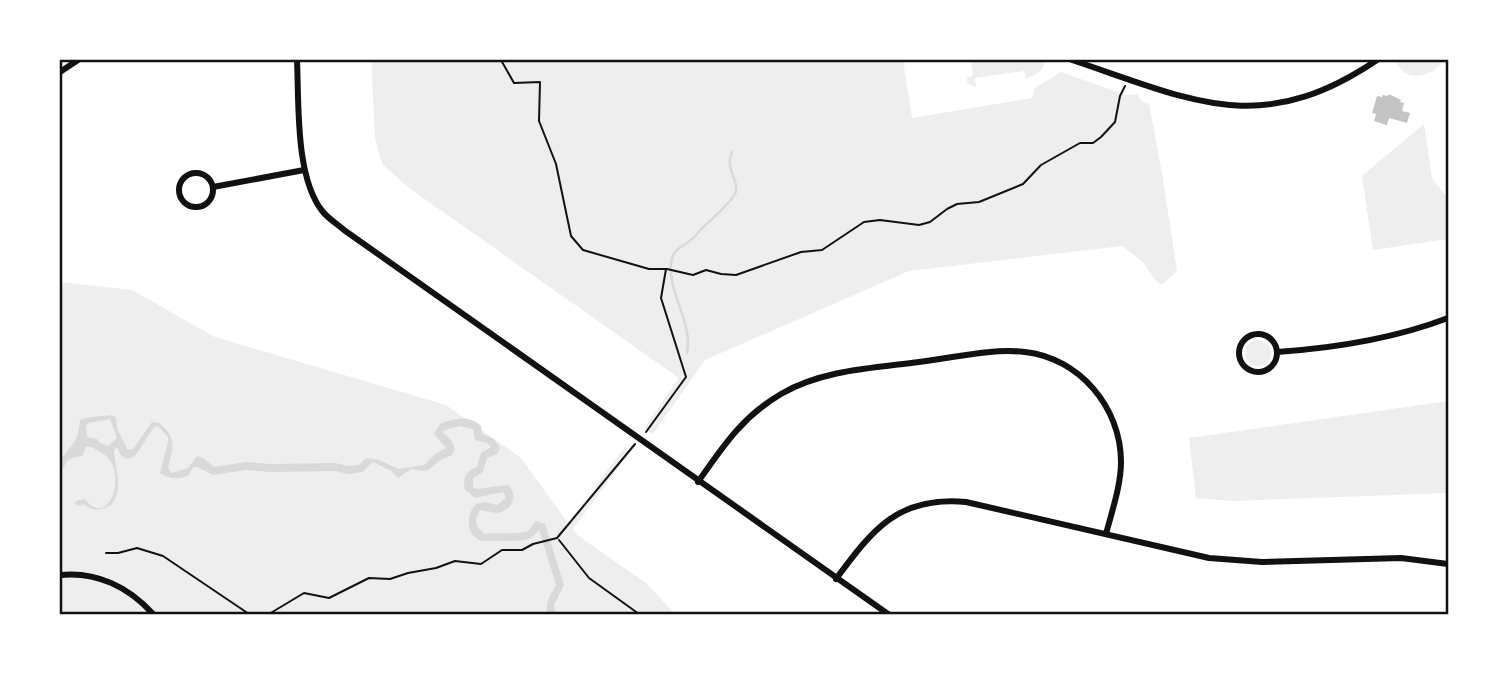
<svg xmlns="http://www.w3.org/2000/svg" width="1508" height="674" font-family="Barlow,sans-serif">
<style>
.green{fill:#eee}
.water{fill:#d9d9d9;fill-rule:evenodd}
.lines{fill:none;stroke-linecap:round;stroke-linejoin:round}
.stream{stroke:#d9d9d9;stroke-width:2.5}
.building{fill:#c4c4c4}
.path{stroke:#111;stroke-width:2}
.minor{stroke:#111;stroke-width:6}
.neatline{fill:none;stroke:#111;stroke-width:2.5}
</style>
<rect width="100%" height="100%" fill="#fff"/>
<g class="green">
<path d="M371,60H903L912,118L1032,98L1035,88L1061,72L1126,95L1138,94L1140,100L1149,104L1162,173L1177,271L1162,285L1155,280L1143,262L1122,246L909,271L705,360L653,434L644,428L679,378L409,188L383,165L379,155L375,137Z"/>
<path d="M963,60H1043C1046,72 1035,74 1026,79L1024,71L975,78L976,87L968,84L966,77L973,76L971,61L964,62Z"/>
<path d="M1396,60H1445C1434,76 1403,85 1396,60Z"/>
<path d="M1424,124L1432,178L1448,199V239L1373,250L1362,176Z"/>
<path d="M60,282L132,290L215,337L446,405L521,458L568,523L625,447L631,451L573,529L577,535L646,583L675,614H60Z"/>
<circle cx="1258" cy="353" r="13"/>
<path d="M1448,401V493L1233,501L1196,498L1189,438Z"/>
</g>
<path class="water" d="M112,415L116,418L118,431L128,450L133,449L152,422L159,423C178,439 173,446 168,468L172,473L188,468L197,456L203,458L214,467L246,462L271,464L335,463L348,466L359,465L366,458L379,460L399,469L424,465L434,455L446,448L434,434L440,424C454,418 470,415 481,426L482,434L494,439L500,448L497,454L487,458L483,472L473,478V487L476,489L507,485C520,495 512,511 497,513C491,513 485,510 480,510L476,518L477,526L485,534C494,532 522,535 528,531C531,528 533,524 536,521L545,524L564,585L554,605L556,614H547C545,602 551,595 556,585L539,530C536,534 532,538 526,540C524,541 484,541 482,541C465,536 466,514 476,504L485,502L497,505L506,498L503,492L475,498L465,490C462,478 466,471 477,467L481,453L491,447L487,443L475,440L473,429L460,426L445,430L443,432L451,440L455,449L452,455L439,461L427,471L411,469L398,478L391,471L373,462L362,472L349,474L335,471L271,472L246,470L213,475L197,467H193L189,475C179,480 169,479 160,473L168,442V437L158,426L154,427L135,456L126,459L120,454L117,447L114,451C115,470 124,486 112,504C101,511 94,512 83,504L79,506L75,504L76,501L85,499C110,533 131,465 100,452C94,449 94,446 86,447L82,456C65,458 66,463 60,476V461C72,442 78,445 80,420C85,417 105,416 112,415ZM110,419L117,438L108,446L100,443L97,439L87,437L86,427L88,423Z"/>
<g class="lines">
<path class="stream" d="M687,353C693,322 668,294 671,263C673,246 686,247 695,236C707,222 722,212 733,197C744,184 723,170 732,152"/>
</g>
<path class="building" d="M1389,94L1401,100L1400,102L1404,103L1402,111L1410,113L1407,123L1389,118L1387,125L1374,121L1376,114L1372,113L1377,96L1382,97L1383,95L1388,96Z"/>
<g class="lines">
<g class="path">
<path d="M501,60L514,83L540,82L539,121L556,164L571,236L583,250L649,269H667L693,275L706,270L721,274L736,275L801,252L822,250L864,222L880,220L919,225L930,222L947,209L957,204L979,202L1023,184L1041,165L1080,143H1093L1101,137L1115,122L1120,96L1125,86"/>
<path d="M646,432L686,377L661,298L666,269"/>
<path d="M559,540L589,578L639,614"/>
<path d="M106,553H118L137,548L163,556L249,614"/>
<path d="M269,614L304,593L329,598L369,578L390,579L408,573L436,568L455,561L481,564L502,550H522L533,544L557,538L635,444"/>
</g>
<g class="minor">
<path d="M297,60C299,103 295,178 323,212C329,219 337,224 344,230L888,614"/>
<path d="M1072,60C1192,100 1260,139 1377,60"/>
<path d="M60,72L78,60"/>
<circle cx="196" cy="190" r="17"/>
<path d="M213,187L304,170"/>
<circle cx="1258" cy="353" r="19"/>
<path d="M1277,352C1336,348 1393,339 1448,318"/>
<path d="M698,482C723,446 742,417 781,394C822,370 873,368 919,362C953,358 991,348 1025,352C1079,358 1121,407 1121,462C1121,485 1112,511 1106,534"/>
<path d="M60,575C96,571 129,587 153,614"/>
<path d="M836,579C873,529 898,496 966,502L1209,558L1262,562L1401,558L1448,564"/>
</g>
</g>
<rect width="1508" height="674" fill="none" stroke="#ffffff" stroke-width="122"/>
<rect x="61" y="61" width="1386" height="552" class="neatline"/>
</svg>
